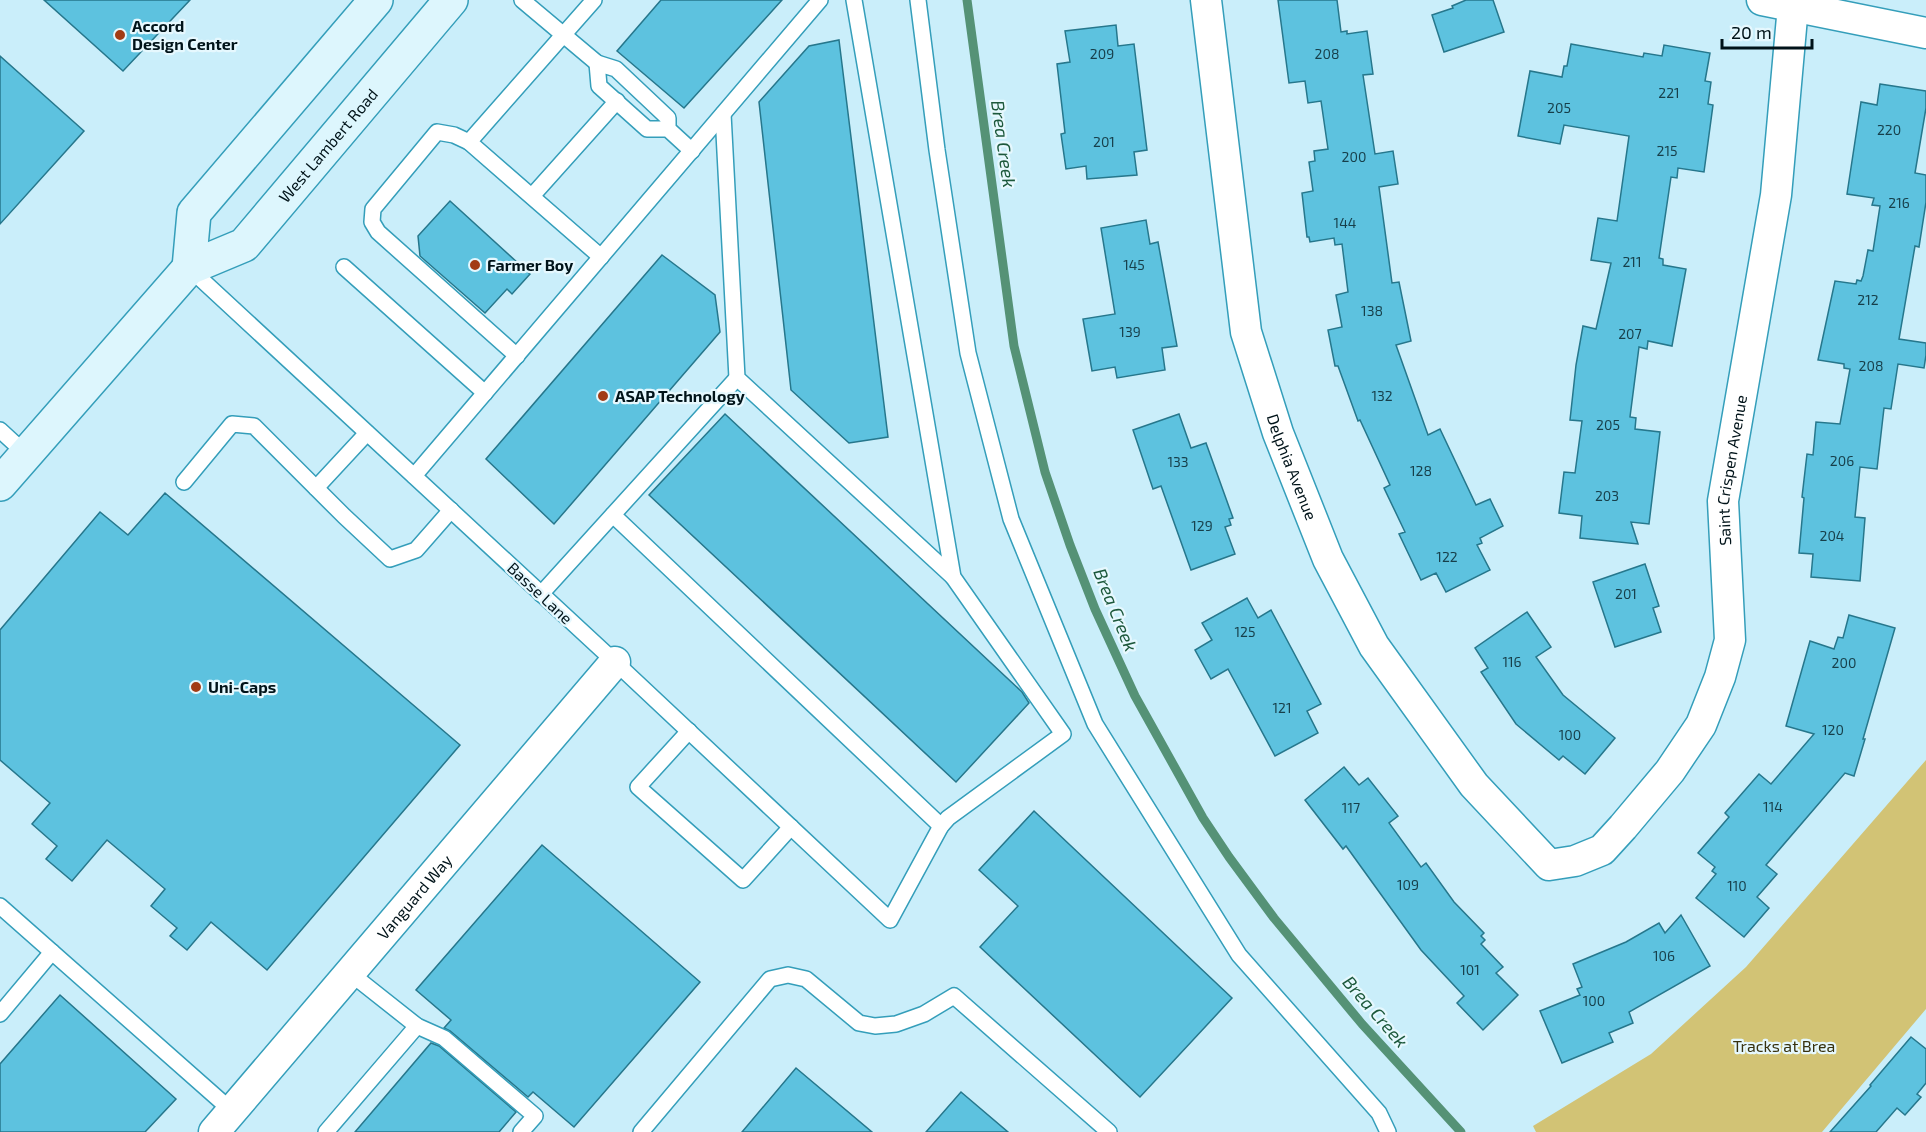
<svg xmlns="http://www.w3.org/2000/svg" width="1926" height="1132" font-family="'Exo 2',sans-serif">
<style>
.green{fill:#d2c375}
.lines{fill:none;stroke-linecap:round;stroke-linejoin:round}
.stream{stroke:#559276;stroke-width:9}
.building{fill:#5dc2df;stroke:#26778c;stroke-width:1.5}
.lane-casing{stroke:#349eba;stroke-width:18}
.street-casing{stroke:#349eba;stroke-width:33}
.secondary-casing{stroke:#349eba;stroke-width:36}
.lane{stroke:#fff;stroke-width:15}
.street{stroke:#fff;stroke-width:30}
.secondary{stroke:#ddf6fd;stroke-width:33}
.poi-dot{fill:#a23c15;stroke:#e6f8fe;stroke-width:2}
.labels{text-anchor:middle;stroke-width:4.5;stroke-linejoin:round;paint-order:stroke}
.number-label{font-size:14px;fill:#173f4a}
.poi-label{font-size:16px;font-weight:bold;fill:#001319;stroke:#e6f8fe;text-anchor:start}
.street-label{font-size:16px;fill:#001319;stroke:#e6f8fe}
.park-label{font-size:16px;fill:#37310e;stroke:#e6f8fe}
.water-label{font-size:18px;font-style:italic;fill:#1c583b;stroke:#e6f8fe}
</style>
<rect width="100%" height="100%" fill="#caeefa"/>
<path class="green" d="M1926,760V1009L1822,1132H1536L1533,1126L1651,1054L1746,967Z"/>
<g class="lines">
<path class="stream" d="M967,0L1014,346L1045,472L1070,545L1095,609L1135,696L1203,818L1229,857L1274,918L1362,1024L1461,1132"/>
</g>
<g class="building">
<path d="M44,0H190L123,71Z"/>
<path d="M661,0H782L684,108L617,51Z"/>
<path d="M1278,0H1337L1341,32L1347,31V34L1367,31L1373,74L1363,75L1375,154L1393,151L1398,184L1379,187L1392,283L1399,282L1411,341L1396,345L1428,435L1440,429L1476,505L1490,499L1503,526L1480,538L1482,543L1477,545L1490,570L1446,592L1436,573L1421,580L1399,534L1405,532L1384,488L1390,485L1360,420L1358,421L1338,366H1335L1328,330L1342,327L1336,295L1348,292L1342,244L1335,245L1334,238L1310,242L1309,237H1307L1302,193L1313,191L1309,162L1315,161L1314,151L1328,149L1321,101L1308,103L1305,81L1289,83Z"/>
<path d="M1466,0H1493L1504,32L1444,52L1432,15L1453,8L1452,6Z"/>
<path d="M1116,25L1118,46L1134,44L1147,150L1134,152L1137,175L1087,179L1086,166L1066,169L1061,134L1065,133L1057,64L1070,62L1065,31Z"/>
<path d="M839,40L888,437L849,443L791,390L759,102L809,46Z"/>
<path d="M1571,44L1643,57L1644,53L1662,56L1664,45L1710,53L1705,81L1711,82L1708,104L1713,105L1704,172L1678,168L1677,178L1671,177L1659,258L1663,259V265L1686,269L1672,346L1648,341L1647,349L1639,347L1630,417L1636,418L1635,429L1660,432L1649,524L1631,522L1638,544L1580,538L1582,516L1559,513L1564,472L1575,473L1582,421L1570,420L1576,365L1583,326L1596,329L1611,263L1591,260L1598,218L1617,221L1629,136L1564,125L1560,144L1518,136L1530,71L1562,77L1564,66H1567Z"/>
<path d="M0,56L84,131L0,224Z"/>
<path d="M1880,84L1926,91V108L1915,173L1926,175V202L1919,247L1915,246L1899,339L1926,343V355L1924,368L1898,364L1891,409L1884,408L1877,469L1860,467L1855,517L1865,518L1860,581L1811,577L1813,554L1799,553L1804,498L1802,497L1807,454L1813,455L1816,422L1840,424L1850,369L1844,368V364L1818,360L1835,281L1856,284L1857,280L1861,281L1863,276L1868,250L1873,251L1880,206L1872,205L1874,198L1847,194L1861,102L1877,105Z"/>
<path d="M450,201L530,274L512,294L507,289L485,313L420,256L418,236Z"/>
<path d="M1146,220L1150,244L1158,242L1177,346L1162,348L1165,370L1117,378L1115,367L1092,371L1083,319L1115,314L1101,228Z"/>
<path d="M662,255L715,295L720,332L554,524L486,459Z"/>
<path d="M725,414L1022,692L1029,703L956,782L649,495Z"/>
<path d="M1179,414L1191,448L1206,443L1233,518L1229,519L1231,525L1225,527L1235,554L1191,570L1161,486L1153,489L1133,430Z"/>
<path d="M165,493L460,745L267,970L211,922L187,950L170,936L177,928L151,906L165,889L107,840L72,881L46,859L57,846L32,824L50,803L0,760V630L100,512L128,535Z"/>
<path d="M1645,564L1659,606L1653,608L1661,632L1615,647L1593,582Z"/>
<path d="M1247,598L1258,618L1271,610L1321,704L1307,711L1318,733L1275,756L1228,669L1211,679L1195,650L1212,640L1202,623Z"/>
<path d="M1527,612L1551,647L1536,657L1563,695L1615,738L1585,774L1563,756L1559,760L1516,724L1481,672L1488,668L1475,648Z"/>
<path d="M1849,615L1895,628L1863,739H1865L1854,776L1845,773L1766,865L1777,874L1757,897L1769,908L1744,937L1696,898L1716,874L1712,871L1715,867L1698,853L1729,817L1725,813L1759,774L1771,784L1814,734L1786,726L1810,641L1834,649L1838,637L1843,638Z"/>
<path d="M1344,767L1359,785L1368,778L1398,816L1389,823L1421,867L1426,863L1454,902L1484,933L1481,936L1485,940L1481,944L1503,967L1496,973L1518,995L1483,1030L1457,1003L1464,996L1421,950L1346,846L1343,849L1305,800Z"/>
<path d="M1034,811L1232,998L1140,1097L980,947L1018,906L979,870Z"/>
<path d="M542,845L700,982L574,1127L533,1092L528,1097L450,1031L444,1028L451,1020L416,990Z"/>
<path d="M1681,915L1710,966L1629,1012L1633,1023L1609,1033L1613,1042L1562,1063L1540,1011L1580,995L1577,989L1582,987L1573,964L1626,942L1659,923L1665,933Z"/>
<path d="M60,995L176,1099L145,1132H0V1064Z"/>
<path d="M1911,1037L1926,1049V1083L1917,1094L1921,1097L1905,1115L1897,1108L1876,1132H1830L1871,1086L1870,1085Z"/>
<path d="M431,1043L439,1046L516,1112L499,1132H355Z"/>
<path d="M796,1068L872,1132H742Z"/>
<path d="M961,1092L1008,1132H926Z"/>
</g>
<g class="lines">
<defs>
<g id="lane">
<path d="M522,0L597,63"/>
<path d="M594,0L469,142L601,257"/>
<path d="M918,0L937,150L968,353L1011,519L1095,724L1239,955L1379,1113L1388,1132"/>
<path d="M723,114L737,378L953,577"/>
<path d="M668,129V118L616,69L597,63L599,86L647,129H668L692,151"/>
<path d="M469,142L454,135L437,132L373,209L372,222L378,232L517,356"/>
<path d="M532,196L617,101"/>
<path d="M344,267L485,393"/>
<path d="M189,268L615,662L890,920L941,826L948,818L1063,734L953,577L854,0"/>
<path d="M0,430L26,454"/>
<path d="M414,476L820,0"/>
<path d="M184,482L232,424L254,426L344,516L390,559L416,550L451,510"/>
<path d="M316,488L367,433"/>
<path d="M613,515L941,826"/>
<path d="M541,594L737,378"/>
<path d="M689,731L638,787L743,880L791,827"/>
<path d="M0,906L232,1111"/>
<path d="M350,973L417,1026L444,1038L535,1116L521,1132"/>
<path d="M0,1014L52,952"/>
<path d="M326,1132L417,1026"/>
<path d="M641,1132L770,979L788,975L806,979L859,1023L875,1026L896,1024L924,1014L954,996L1109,1132"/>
</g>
<g id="street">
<path id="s1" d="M1206,0L1246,332L1278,433L1328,559L1374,646L1474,785L1549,865L1575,861L1602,850L1623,827L1670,771L1701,725L1720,677L1730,640L1723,501L1776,195L1793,6L1795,0"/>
<path d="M1762,0L1926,33"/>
<path id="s2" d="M214,1132L615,662"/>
</g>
<g id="secondary">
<path d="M189,268L194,213L376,0"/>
<path id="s3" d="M0,484L189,268L244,245L451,0"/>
</g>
</defs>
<use href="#lane" class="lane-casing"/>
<use href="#street" class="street-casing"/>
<use href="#secondary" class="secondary-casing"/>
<use href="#lane" class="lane"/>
<use href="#street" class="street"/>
<use href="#secondary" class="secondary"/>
</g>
<g class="poi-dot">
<circle cx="120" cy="35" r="6"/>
<circle cx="475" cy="265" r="6"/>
<circle cx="603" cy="396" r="6"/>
<circle cx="196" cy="687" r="6"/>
</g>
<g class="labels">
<g class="number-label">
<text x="1102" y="59">209</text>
<text x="1327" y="59">208</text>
<text x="1669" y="98">221</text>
<text x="1559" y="113">205</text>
<text x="1889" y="135">220</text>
<text x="1104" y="147">201</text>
<text x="1667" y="156">215</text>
<text x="1354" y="162">200</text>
<text x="1899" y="208">216</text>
<text x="1345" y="228">144</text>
<text x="1632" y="267">211</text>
<text x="1134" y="270">145</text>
<text x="1868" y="305">212</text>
<text x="1372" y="316">138</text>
<text x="1130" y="337">139</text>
<text x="1630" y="339">207</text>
<text x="1871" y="371">208</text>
<text x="1382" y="401">132</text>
<text x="1608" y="430">205</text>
<text x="1842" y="466">206</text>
<text x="1178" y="467">133</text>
<text x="1421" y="476">128</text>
<text x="1607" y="501">203</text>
<text x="1202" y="531">129</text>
<text x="1832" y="541">204</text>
<text x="1447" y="562">122</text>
<text x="1626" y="599">201</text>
<text x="1245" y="637">125</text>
<text x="1512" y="667">116</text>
<text x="1844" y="668">200</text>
<text x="1282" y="713">121</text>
<text x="1833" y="735">120</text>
<text x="1570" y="740">100</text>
<text x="1773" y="812">114</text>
<text x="1351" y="813">117</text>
<text x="1408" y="890">109</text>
<text x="1737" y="891">110</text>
<text x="1664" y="961">106</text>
<text x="1470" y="975">101</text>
<text x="1594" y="1006">100</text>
</g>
<g class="poi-label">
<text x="132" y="32">Accord<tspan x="132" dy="18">Design Center</tspan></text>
<text x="487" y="271">Farmer Boy</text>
<text x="615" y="402">ASAP Technology</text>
<text x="208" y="693">Uni-Caps</text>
</g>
<g class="street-label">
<text dy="6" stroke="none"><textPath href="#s3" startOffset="477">West Lambert Road</textPath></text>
<text dy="6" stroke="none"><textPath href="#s1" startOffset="477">Delphia Avenue</textPath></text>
<text dy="6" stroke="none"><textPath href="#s1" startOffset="1431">Saint Crispen Avenue</textPath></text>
<text transform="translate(540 593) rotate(43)" y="6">Basse Lane</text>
<text dy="6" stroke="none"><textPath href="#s2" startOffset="309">Vanguard Way</textPath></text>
</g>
<g class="park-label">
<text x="1784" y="1052">Tracks at Brea</text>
</g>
<g class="water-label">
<text transform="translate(1003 144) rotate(82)" y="6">Brea Creek</text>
<text transform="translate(1115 610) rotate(68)" y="6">Brea Creek</text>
<text transform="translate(1375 1012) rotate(49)" y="6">Brea Creek</text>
</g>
</g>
<path d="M1722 39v9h90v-9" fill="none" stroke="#001319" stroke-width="3"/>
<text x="1731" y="39" font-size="18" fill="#001319" stroke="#e6f8fe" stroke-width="4.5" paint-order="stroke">20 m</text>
</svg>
